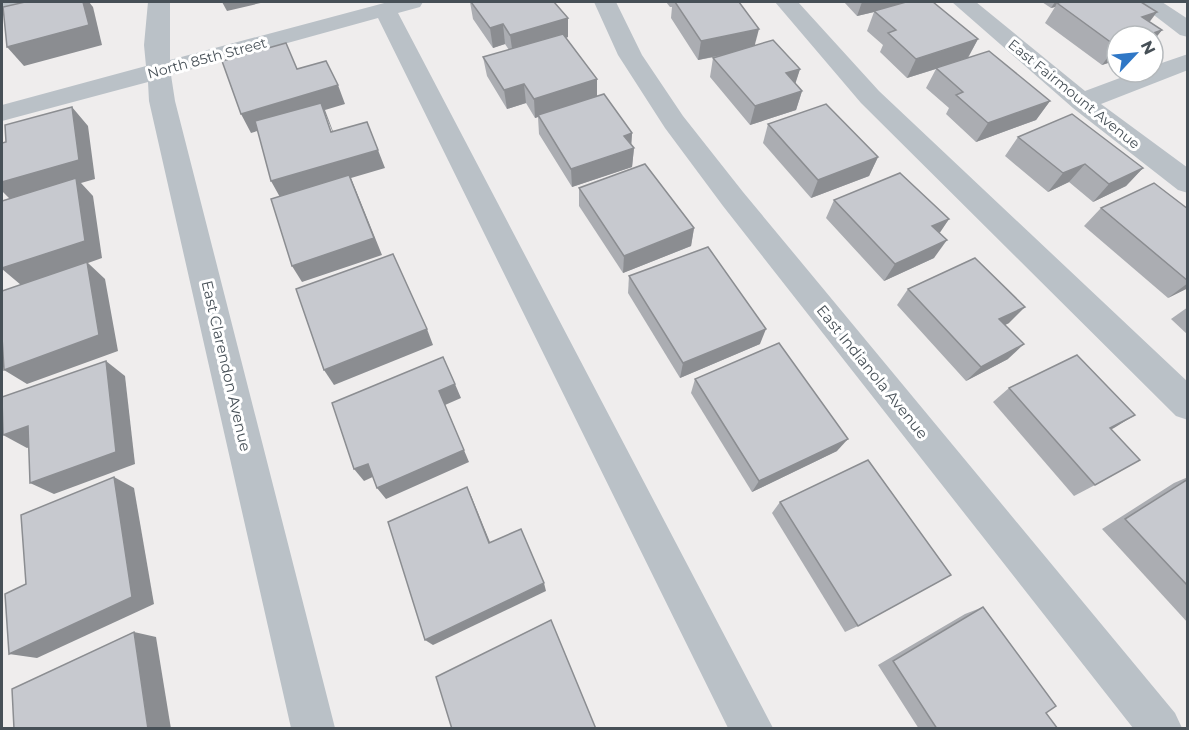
<svg xmlns="http://www.w3.org/2000/svg" width="1189" height="730" font-family="Montserrat,sans-serif">
<style>
.lines{fill:none;stroke-linecap:round;stroke-linejoin:round}
.minor{fill:#bac1c7;fill-rule:evenodd}
.wall{fill:#abadb2}
.shaded-wall{fill:#8b8d91}
.building{fill:#c7c9cf;stroke:#8b8d91;stroke-width:1.5}
.labels{text-anchor:middle;stroke-width:6;stroke-linejoin:round;paint-order:stroke}
.far-street-label{font-size:14px;fill:#475057;stroke:#fff}
.street-label{font-size:15px;fill:#475057;stroke:#fff}
</style>
<rect width="100%" height="100%" fill="#efeded"/>
<g class="lines">
<g class="minor">
<path d="M2,2H21L18,7L2,10Z"/>
<path d="M148,2H170V60L388,2H423L420,7L398,13L773,728H728L378,18L171,75L175,101L335,728H291L149,101L148,82L2,121V105L146,66L144,45Z"/>
<path d="M594,2H616L642,55L683,116L743,192L1175,713L1182,728H1133L723,206L665,128L618,55Z"/>
<path d="M775,2H798L879,91L1188,382V420L1176,416L861,103Z"/>
<path d="M952,2H976L1085,91L1136,72H1153V66L1188,54V70L1101,104L1188,168V193L1178,190L1073,108Z"/>
<path d="M1137,2H1162L1188,19V37L1180,35Z"/>
</g>
</g>
<g class="wall">
<path d="M470,2H554L568,18V37L566,38L597,79V96L632,133L631,145L634,148L632,167L572,187L539,134L538,117L535,118L526,103L507,109L487,76L483,57L509,50L505,44L493,48L473,19Z"/>
<path d="M666,2H739L755,45L800,69L795,83L802,91L796,110L750,125L710,77L713,58L720,56L698,60L671,18L672,7H670Z"/>
<path d="M844,2H933L978,39L968,58L1050,101L1036,120L976,142L946,114L949,108L926,88L936,69L907,78L880,52L883,45L867,31L874,12L857,16Z"/>
<path d="M1042,2H1141L1149,22L1162,30L1153,41V36H1117V60L1102,65L1045,23L1055,7L1051,8Z"/>
<path d="M768,124L878,157L869,176L811,198L763,143Z"/>
<path d="M1018,137L1143,168L1126,186L1093,202L1069,182L1048,192L1005,156Z"/>
<path d="M579,188L694,228L691,246L623,273L579,206Z"/>
<path d="M834,200L949,219L939,233L934,258L884,281L826,218Z"/>
<path d="M1101,208L1188,209V288L1168,298L1084,226Z"/>
<path d="M629,276L760,344L680,378L628,293Z"/>
<path d="M908,289L1009,323L1005,325L1008,359L966,381L897,305Z"/>
<path d="M1188,307V335L1171,319Z"/>
<path d="M695,379L837,451L752,492L691,393Z"/>
<path d="M1009,388L1111,429L1095,485L1074,496L993,402Z"/>
<path d="M1188,477V623L1102,529L1174,483Z"/>
<path d="M780,502L858,626L845,632L772,513Z"/>
<path d="M983,607L1046,713L1058,729H919L878,665L965,614Z"/>
</g>
<g class="shaded-wall">
<path d="M83,2H89L93,7L102,45L24,66L7,47Z"/>
<path d="M222,2H265L227,11Z"/>
<path d="M862,2H909L874,11V12L857,16Z"/>
<path d="M1055,2H1072L1057,3L1055,7L1051,8Z"/>
<path d="M1157,12L1142,32V17Z"/>
<path d="M568,18V37L513,55L510,35Z"/>
<path d="M503,24L505,44L493,48L490,28Z"/>
<path d="M759,29L754,48L698,60L701,41Z"/>
<path d="M1162,30L1153,41V36H1145Z"/>
<path d="M978,39L967,59L907,78L916,59Z"/>
<path d="M1116,46H1117V60L1102,65Z"/>
<path d="M800,69L794,88L786,73Z"/>
<path d="M597,79V98L538,115V117L535,118L534,99Z"/>
<path d="M524,84L526,103L507,109L504,90Z"/>
<path d="M338,85L345,104L325,110L340,150L324,111L251,133L241,114Z"/>
<path d="M802,91L796,110L750,125L755,106Z"/>
<path d="M1050,101L1036,120L976,142L988,123Z"/>
<path d="M72,107L88,126L95,179L81,183L93,196L102,258L88,263L105,279L118,351L27,384L4,370L21,285L2,269L14,203L2,191V182Z"/>
<path d="M632,133L631,149L634,148L632,167L572,187L571,169L624,136Z"/>
<path d="M378,150L385,168L351,178L382,255L302,282L292,266L281,199L271,181Z"/>
<path d="M878,157L869,176L811,198L818,180Z"/>
<path d="M1085,164L1069,182L1048,192L1063,173Z"/>
<path d="M1143,168L1126,186L1093,202L1109,184Z"/>
<path d="M949,219L937,237L932,226Z"/>
<path d="M694,228L691,246L623,273L624,256Z"/>
<path d="M947,240L934,258L884,281L895,264Z"/>
<path d="M1188,283V288L1168,298Z"/>
<path d="M1025,307L1009,323L984,335L999,319Z"/>
<path d="M427,329L433,345L334,385L324,370Z"/>
<path d="M766,329L760,344L680,378L683,363Z"/>
<path d="M1024,344L1008,359L966,381L981,367Z"/>
<path d="M106,361L125,376L135,464L54,494L30,483Z"/>
<path d="M455,384L461,398L445,405L469,462L386,499L377,488L439,391Z"/>
<path d="M1135,415L1114,428L1089,441L1110,428Z"/>
<path d="M28,426L51,439L27,448L3,435Z"/>
<path d="M848,439L837,451L752,492L759,481Z"/>
<path d="M368,464L377,475L364,481L354,469Z"/>
<path d="M114,477L134,488L154,604L37,658L9,654Z"/>
<path d="M467,487L472,498L494,552L489,543Z"/>
<path d="M544,583L546,591L433,645L425,640Z"/>
<path d="M134,632L156,637L171,729H148Z"/>
</g>
<g class="building">
<path d="M25,2H83L89,25L7,47L3,7Z"/>
<path d="M471,2H554L568,18L510,35L503,24L490,28Z"/>
<path d="M675,2H739L759,29L701,41Z"/>
<path d="M906,2H933L978,39L916,59L888,33L896,30L874,11Z"/>
<path d="M1062,2H1141L1157,12L1142,17L1162,30L1145,36H1117V46H1116L1057,3Z"/>
<path d="M563,34L597,79L534,99L524,84L504,90L483,57Z"/>
<path d="M773,40L800,69L786,73L802,91L755,106L713,58Z"/>
<path d="M286,43L297,69L326,61L338,85L241,114L222,61Z"/>
<path d="M989,51L1050,101L988,123L956,95L963,92L936,68Z"/>
<path d="M604,94L632,133L624,136L634,148L571,169L538,115Z"/>
<path d="M321,103L331,132L367,122L378,150L271,181L255,121Z"/>
<path d="M826,104L878,157L818,180L768,124Z"/>
<path d="M72,107L79,160L2,182V143L6,142L5,125Z"/>
<path d="M1072,114L1143,168L1109,184L1085,164L1063,173L1018,137Z"/>
<path d="M645,164L694,228L624,256L579,188Z"/>
<path d="M900,173L949,219L932,226L947,240L895,264L834,200Z"/>
<path d="M349,175L374,238L292,266L271,199Z"/>
<path d="M76,178L85,241L2,268V201Z"/>
<path d="M1154,183L1188,209V281L1101,208Z"/>
<path d="M708,247L766,329L683,363L629,276Z"/>
<path d="M393,254L427,329L324,370L296,289Z"/>
<path d="M975,258L1025,307L999,319L1024,344L981,367L908,289Z"/>
<path d="M87,262L99,335L4,370L2,337V291Z"/>
<path d="M779,343L848,439L759,481L695,379Z"/>
<path d="M1077,355L1135,415L1110,428L1140,460L1095,485L1009,388Z"/>
<path d="M443,357L455,384L439,391L464,450L377,488L368,464L354,469L332,403Z"/>
<path d="M106,361L116,452L30,483L28,426L3,435L2,397Z"/>
<path d="M868,460L951,575L858,626L780,502Z"/>
<path d="M114,477L132,597L9,654L5,594L26,584L21,515Z"/>
<path d="M1188,479V586L1125,519Z"/>
<path d="M467,487L489,543L521,529L544,583L425,640L388,522Z"/>
<path d="M983,607L1056,706L1046,713L1058,729H937L893,661Z"/>
<path d="M551,620L596,729H452L436,677Z"/>
<path d="M134,632L148,729H14L12,689Z"/>
</g>
<g class="labels">
<g class="far-street-label">
<text transform="translate(207 58) rotate(-15)" y="5">North 85th Street</text>
<text transform="translate(1074 94) rotate(39)" y="5">East Fairmount Avenue</text>
</g>
<g class="street-label">
<text transform="translate(226 366) rotate(77)" y="5">East Clarendon Avenue</text>
<text transform="translate(872 372) rotate(51)" y="5">East Indianola Avenue</text>
</g>
</g>
<rect width="1189" height="730" fill="none" stroke="#475057" stroke-width="6"/>
<g transform="translate(1135 54) rotate(64)"><circle r="28" fill="#ffffff" stroke="#b5b9bc" stroke-width="1.5"/>
<path d="M0-4.5L10 22L0 15L-10 22Z" fill="#2f77c6"/>
<text y="-9" font-size="16" font-weight="bold" text-anchor="middle" fill="#475057">N</text>
</g>
</svg>
